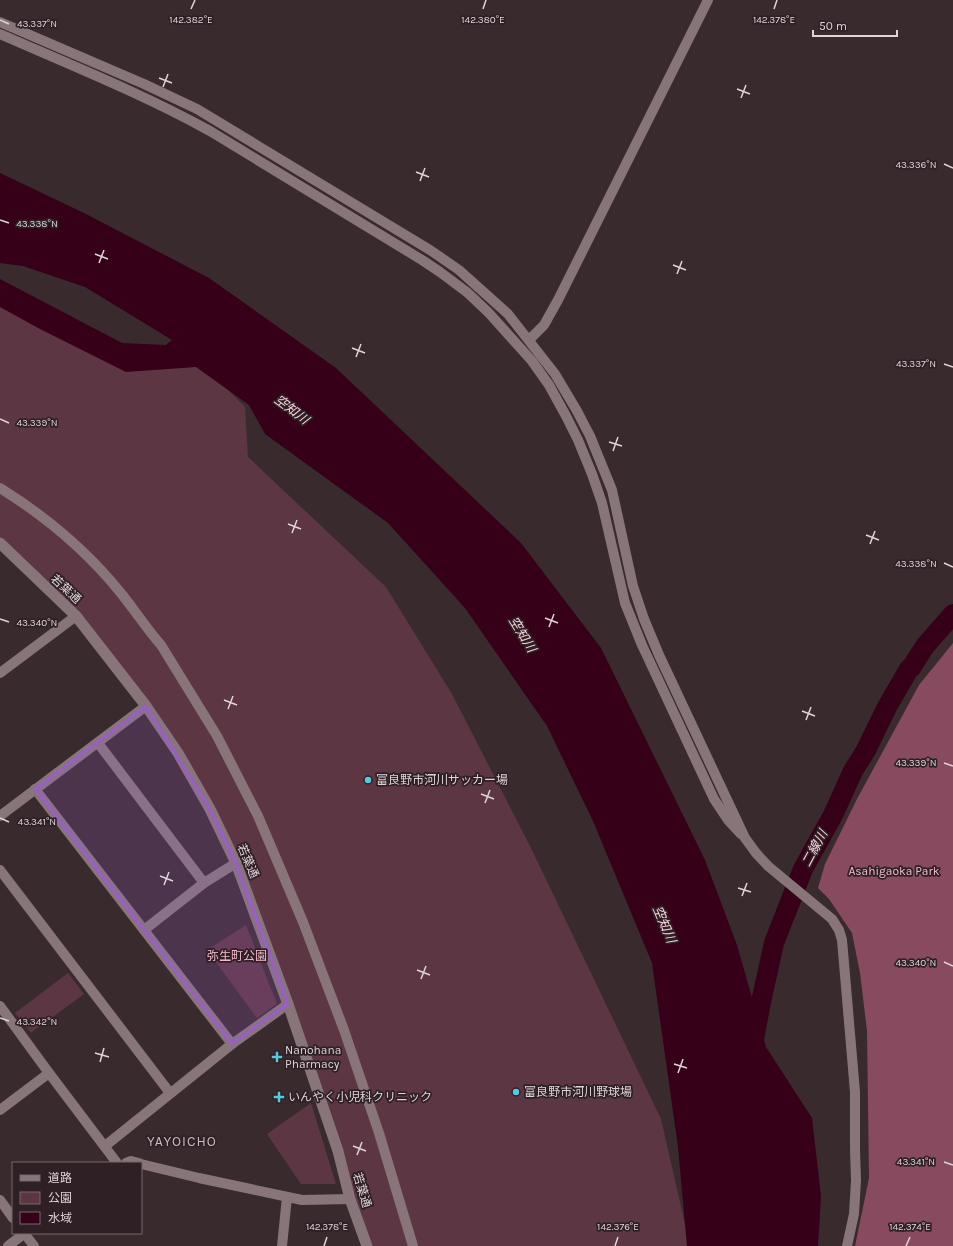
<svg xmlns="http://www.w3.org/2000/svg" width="953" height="1246" font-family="Karla,'Noto Sans JP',sans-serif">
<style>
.green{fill:#5d3643}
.forest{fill:#874a5f}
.water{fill:#350018}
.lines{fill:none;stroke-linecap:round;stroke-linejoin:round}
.river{stroke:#350018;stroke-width:20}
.minor{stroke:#87757a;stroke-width:10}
.tertiary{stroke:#87757a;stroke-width:11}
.marked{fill:#995fc6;fill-opacity:0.2;stroke:#995fc6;stroke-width:3;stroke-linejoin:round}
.ticks{fill:none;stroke:#dfd5d8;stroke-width:1.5}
.poi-dot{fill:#54cadd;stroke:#2e2025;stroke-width:1.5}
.labels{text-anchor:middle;stroke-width:3.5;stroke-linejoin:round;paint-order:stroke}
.street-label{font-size:12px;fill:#dfd5d8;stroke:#2e2025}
.poi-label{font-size:12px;fill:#dfd5d8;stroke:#2e2025;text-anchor:start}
.park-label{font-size:12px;fill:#f5bccd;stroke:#2e2025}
.water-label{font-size:13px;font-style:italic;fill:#ffd7e2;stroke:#2e2025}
.quarter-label{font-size:14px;letter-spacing:1px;fill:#cdbabf;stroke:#2e2025}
.ticks-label{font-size:10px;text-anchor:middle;fill:#dfd5d8;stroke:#2e2025;stroke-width:3.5;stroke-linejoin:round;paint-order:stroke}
</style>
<rect width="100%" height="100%" fill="#392a2e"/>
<g class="green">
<path d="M0,303L126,361L196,358L245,407L248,457L386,587L452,694L531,848L661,1119L690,1246H367L236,863L178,753L76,616L0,543Z"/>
<path d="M246,925L277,1004L257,1018L207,950Z"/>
<path d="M68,973L84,994L31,1033L15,1013Z"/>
<path d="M311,1103L336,1184H301L267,1134Z"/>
</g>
<path class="forest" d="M953,643V1246H855L869,1178L867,1031L860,973L852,933L829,899L818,888L825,864L857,799L919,685Z"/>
<path class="water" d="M0,173L84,213L209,278L336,368L521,543L601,648L705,860L737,945L766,1047L812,1118L821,1196L818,1246H687L678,1147L652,963L593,821L547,726L465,608L388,523L265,434L249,405L196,367L126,372L40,329L0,307V279L122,343L166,345L172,340L85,287L23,266L0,263Z"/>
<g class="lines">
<path class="river" d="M753,1044L761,1002L774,943L803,869L833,815L853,771L866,750L887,707L909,669L911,668L925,646L953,614"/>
<g class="minor">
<path d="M0,22L144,84L197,109L430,250L459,270L508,314L555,374L577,411L590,436L612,490L633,586L644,619L659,655L745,838L756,853L768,866L832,919L839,930L842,940L855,1092V1150L856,1180L854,1214L847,1246"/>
<path d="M0,34C71,65 143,94 210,131L422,260L440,272L468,293L488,312L532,361L549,385L566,416L578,440L592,474L602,503L625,603L642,645L714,799L728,820L741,834"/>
<path d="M529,340L544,325L558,300L708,0"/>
<path d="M0,488C45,516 86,550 120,592C134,609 146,628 161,645L217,736L258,816L303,922L344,1030L379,1133L413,1246"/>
<path d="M0,673L76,616"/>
<path d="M98,743L204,883"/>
<path d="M35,789L232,1044"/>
<path d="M0,816L146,706"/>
<path d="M0,870L170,1093"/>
<path d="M144,930L204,883L236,863"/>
<path d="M0,1006L49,1073L117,1163"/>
<path d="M0,1110L49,1073"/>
<path d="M105,1146L232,1044L288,1004"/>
<path d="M126,1163L131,1161L139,1163"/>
<path d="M141,1164L199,1178L302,1200L350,1199"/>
<path d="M0,1200L13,1218"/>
<path d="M24,1233L34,1246"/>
<path d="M8,1246L25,1233"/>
<path d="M282,1246L287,1197"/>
</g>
<path class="tertiary" d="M0,543L76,616L146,706L178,753L210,809L236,863L288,1004L338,1151L350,1199L367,1246"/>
</g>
<path class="marked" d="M146,706L210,809L236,863L288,1004L232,1044L35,789Z"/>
<path class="ticks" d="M191,9L195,0M483,9L486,0M774,9L777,0M0,20L9,24M159,78L172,83M163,87L168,74M737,89L750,94M741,98L746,85M944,164L953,168M416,172L429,177M420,181L425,168M0,220L9,223M95,254L108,259M99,263L104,250M673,265L686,270M677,274L682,261M352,348L365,353M356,357L361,344M944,364L953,367M0,419L9,423M609,442L622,446M613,451L618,437M288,524L301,529M292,533L297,520M866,535L879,540M870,544L875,531M944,563L953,567M545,618L558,623M0,619L9,622M549,627L554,614M224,700L237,705M228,709L233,696M802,711L815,716M806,720L811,707M944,763L953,766M481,794L494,799M485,803L490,790M0,818L9,822M160,876L173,881M164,885L169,872M738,888L751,892M742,896L747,883M944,962L953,966M417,970L430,975M421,979L426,966M0,1018L9,1021M95,1053L109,1057M100,1062L104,1048M674,1064L687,1068M678,1073L683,1059M353,1146L366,1151M357,1155L362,1142M944,1162L953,1165M324,1246L327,1237M615,1246L618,1237M906,1246L910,1237"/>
<g class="poi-dot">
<circle cx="368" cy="780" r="4"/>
<path d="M275 1051h4v4h4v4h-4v4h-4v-4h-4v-4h4z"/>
<circle cx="516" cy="1092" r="4"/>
<path d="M277 1091h4v4h4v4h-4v4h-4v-4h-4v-4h4z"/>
</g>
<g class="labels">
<g class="street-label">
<text transform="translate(66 589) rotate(43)" y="4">若葉通</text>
<text transform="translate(248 861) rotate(67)" y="4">若葉通</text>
<text transform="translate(362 1190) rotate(73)" y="4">若葉通</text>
</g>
<g class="poi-label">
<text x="376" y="784">富良野市河川サッカー場</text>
<text x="285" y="1054">Nanohana<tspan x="285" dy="14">Pharmacy</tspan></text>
<text x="524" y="1096">富良野市河川野球場</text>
<text x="288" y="1101">いんやく小児科クリニック</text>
</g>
<g class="park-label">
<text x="894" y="875">Asahigaoka Park</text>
<text x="237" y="960">弥生町公園</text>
</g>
<g class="water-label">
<text transform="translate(292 409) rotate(37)" y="5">空知川</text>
<text transform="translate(523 634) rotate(58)" y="5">空知川</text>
<text transform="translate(814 848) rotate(-62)" y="5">二線川</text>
<text transform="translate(665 924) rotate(67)" y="5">空知川</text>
</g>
<g class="quarter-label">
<text x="182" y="1146">YAYOICHO</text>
</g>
</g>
<g class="ticks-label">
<text x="191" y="23">142.382°E</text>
<text x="483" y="23">142.380°E</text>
<text x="774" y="23">142.378°E</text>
<text x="37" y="27">43.337°N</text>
<text x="916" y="168">43.336°N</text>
<text x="37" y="227">43.338°N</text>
<text x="916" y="367">43.337°N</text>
<text x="37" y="426">43.339°N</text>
<text x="916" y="567">43.338°N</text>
<text x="37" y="626">43.340°N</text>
<text x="916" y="766">43.339°N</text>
<text x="37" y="825">43.341°N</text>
<text x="916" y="966">43.340°N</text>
<text x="37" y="1025">43.342°N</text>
<text x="916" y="1165">43.341°N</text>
<text x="327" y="1230">142.378°E</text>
<text x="618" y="1230">142.376°E</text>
<text x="910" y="1230">142.374°E</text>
</g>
<rect x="12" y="1162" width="130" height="72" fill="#2e2025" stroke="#75686d"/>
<rect x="20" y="1175" width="20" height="6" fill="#87757a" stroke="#75686d"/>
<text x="48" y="1182" font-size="12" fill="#dfd5d8">道路</text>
<rect x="20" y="1192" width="20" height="12" fill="#5d3643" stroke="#75686d"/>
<text x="48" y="1202" font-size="12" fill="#dfd5d8">公園</text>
<rect x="20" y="1212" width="20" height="12" fill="#350018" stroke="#75686d"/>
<text x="48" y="1222" font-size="12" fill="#dfd5d8">水域</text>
<path d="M813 30v6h84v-6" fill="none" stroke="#dfd5d8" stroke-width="2"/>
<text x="819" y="30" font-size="12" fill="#dfd5d8" stroke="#2e2025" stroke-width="3" paint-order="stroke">50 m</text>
</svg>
